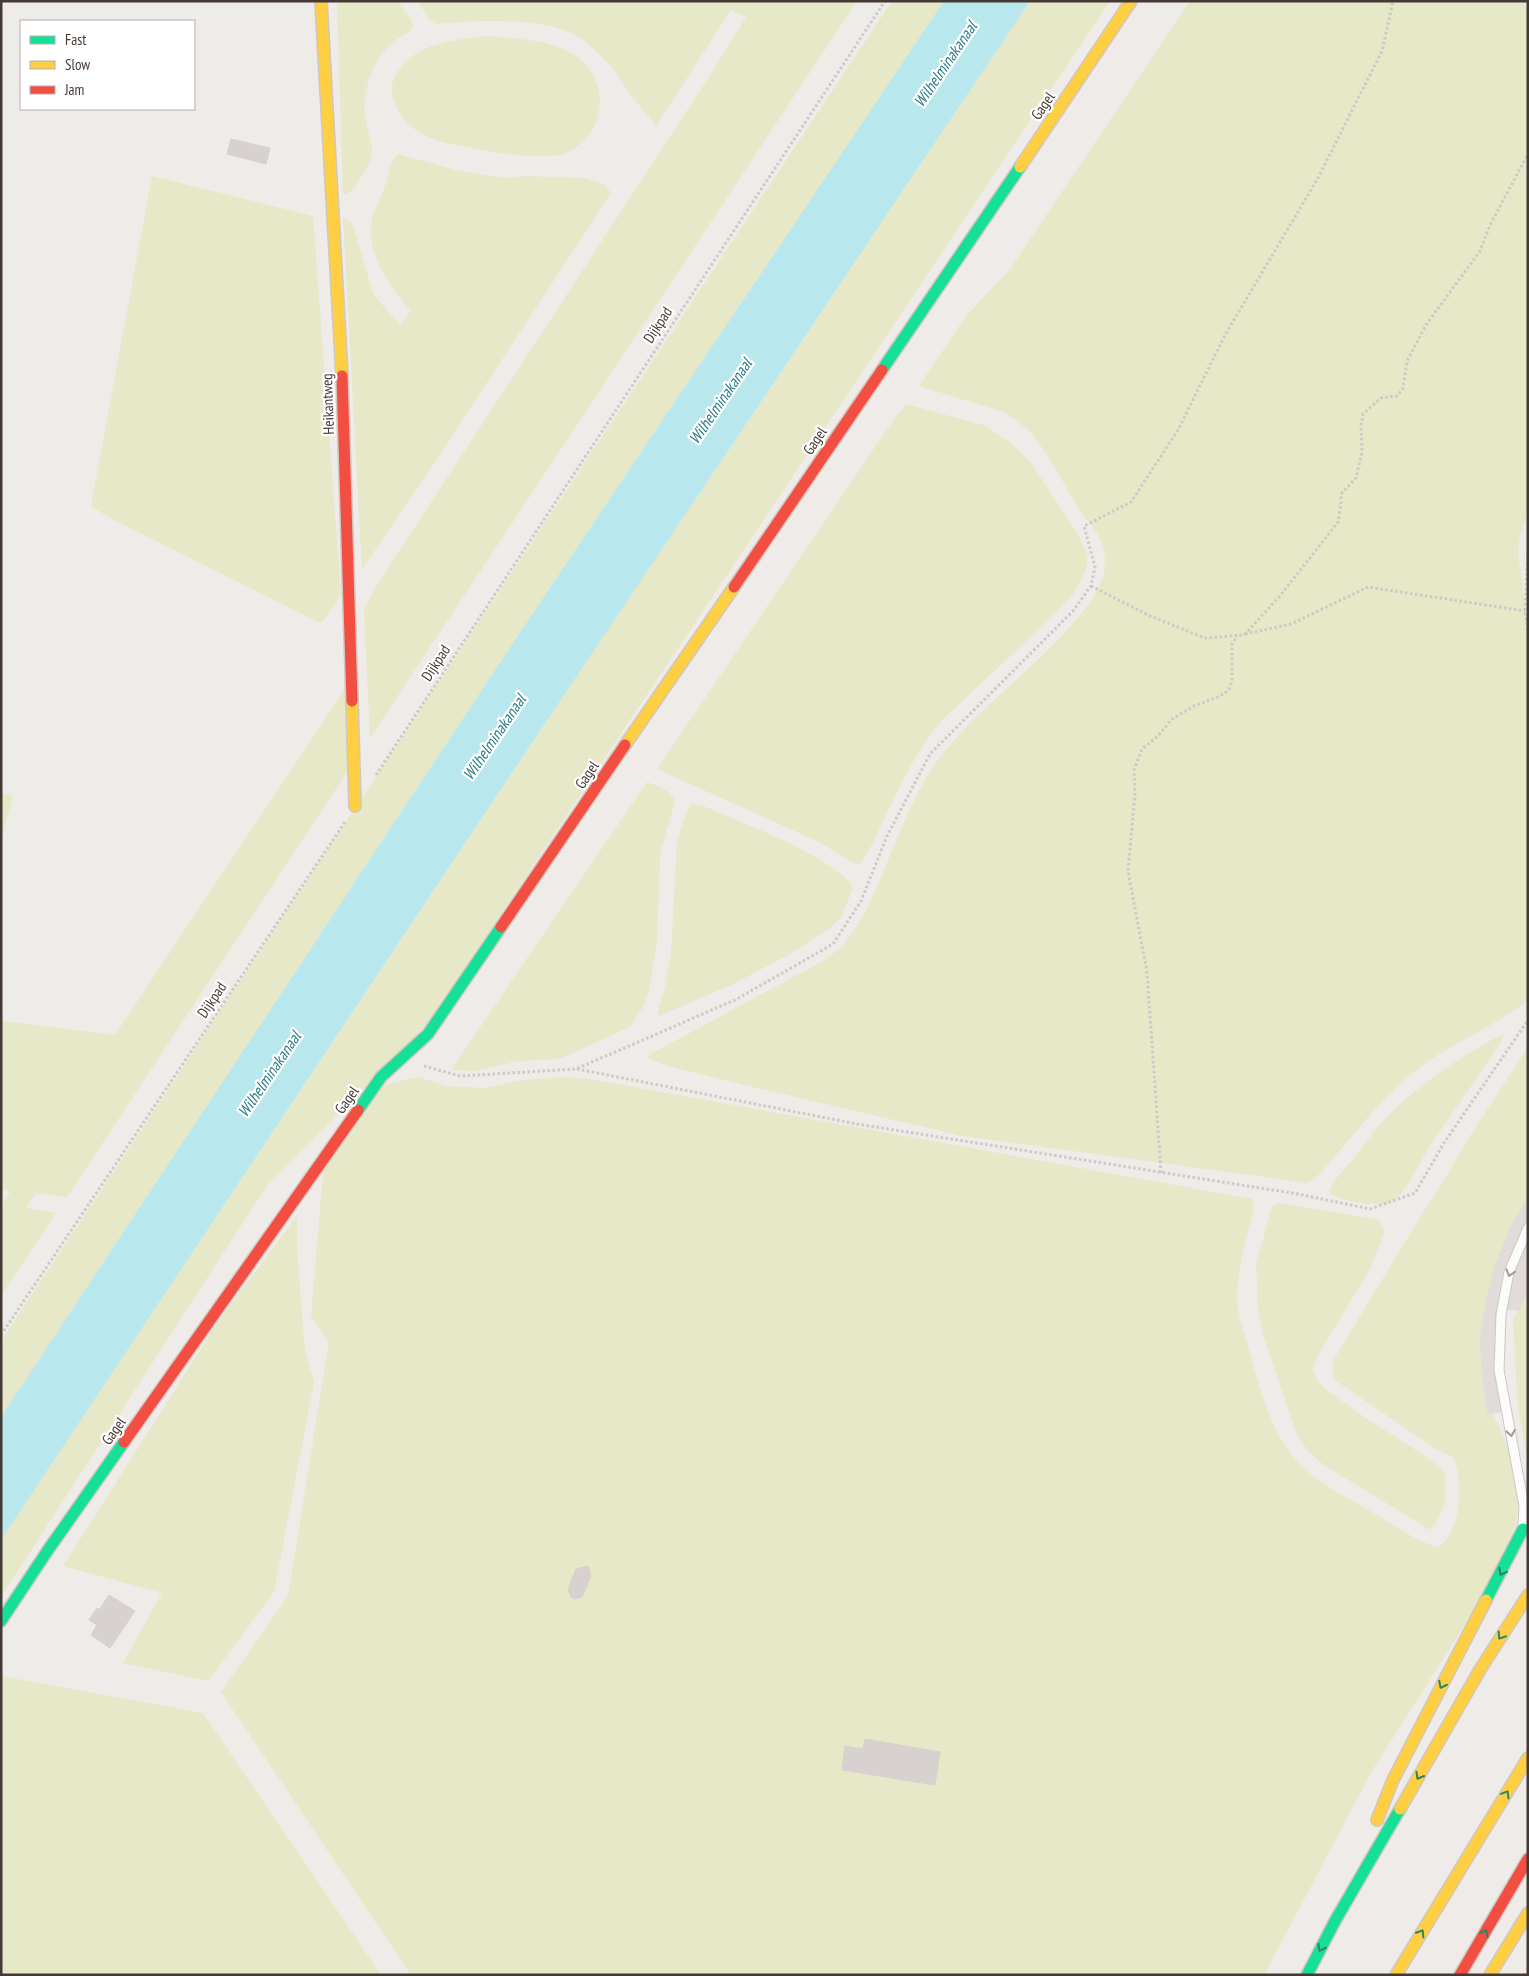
<svg xmlns="http://www.w3.org/2000/svg" width="1529" height="1976" font-family="'PT Sans Narrow',sans-serif">
<style>
.green{fill:#e6e8c8}
.parking{fill:#e1dcd9}
.water{fill:#b8e8ed}
.building{fill:#d7d2cf;stroke:#d7d1ce}
.lines{fill:none;stroke-linecap:round;stroke-linejoin:round}
.lane-casing{stroke:#cbc7c4;stroke-width:11}
.fast-casing{stroke:#d0c7c0;stroke-width:14}
.slow-casing{stroke:#d0c7c0;stroke-width:14}
.jam-casing{stroke:#d0c7c0;stroke-width:14}
.path{stroke:#cdc9c6;stroke-width:3;stroke-dasharray:2.5 2.5;stroke-linecap:butt}
.lane{stroke:#fdfcfc;stroke-width:9}
.fast{stroke:#16e098;stroke-width:11}
.slow{stroke:#ffcf43;stroke-width:11}
.jam{stroke:#f24e42;stroke-width:11}
.oneway{stroke:#a19a98}
.oneway2{stroke:#308462}
.labels{text-anchor:middle;stroke-width:4.5;stroke-linejoin:round;paint-order:stroke}
.street-label{font-size:15px;fill:#453935;stroke:#fff}
.water-label{font-size:16px;font-style:italic;fill:#287c88;stroke:#fff}
</style>
<rect width="100%" height="100%" fill="#efebe8"/>
<g class="green">
<path d="M337,1H397L410,18L413,25L411,31C405,34 399,37 394,41C372,60 360,94 366,122C372,150 378,155 359,180C356,186 352,191 346,194L343,193Z"/>
<path d="M418,1H857L370,738L364,609L377,585L705,83L746,17L731,10L656,126C647,115 638,104 629,93C622,83 616,71 607,62C598,52 587,42 575,35C543,17 472,20 436,24L428,18Z"/>
<path d="M892,1H944L519,634L1,1417V1341Z"/>
<path d="M1030,1H1110L427,1024L266,1187L1,1597V1540L493,801Z"/>
<path d="M1190,1H1528V512L1520,536L1518,552L1528,631V1000C1499,1023 1464,1038 1433,1058C1389,1087 1356,1132 1322,1172L1308,1183L962,1136L749,1086L667,1066L648,1058L650,1054C694,1031 738,1007 782,983C799,973 820,965 835,952C858,932 869,905 881,877C900,833 917,782 950,745C988,700 1037,666 1075,621C1088,606 1100,591 1104,572C1105,566 1105,556 1104,550C1101,534 1087,522 1079,509C1064,485 1052,460 1035,438C1027,427 1015,420 1004,412L919,386L966,316L1010,269Z"/>
<path d="M488,36C518,39 555,39 579,58C606,79 607,123 580,144C576,147 570,152 565,154C541,159 501,154 478,149C457,145 435,143 417,131C405,123 397,112 393,98C390,89 392,81 397,73C416,42 455,40 488,36Z"/>
<path d="M398,154L456,170L491,176L510,178L524,176L584,178L604,184L611,193L433,465L362,569L343,217L351,222L354,228L373,294L400,325L411,311C391,288 368,257 371,225C372,212 381,198 385,186C389,175 389,161 398,154Z"/>
<path d="M152,176L313,216L341,595L322,622L320,623L110,518L91,506Z"/>
<path d="M906,404L986,426L1012,444L1030,461L1080,538L1088,556L1086,570L1073,595L1049,620L942,720C918,748 903,780 887,813C878,831 871,850 859,865L850,861L819,842L657,769L896,416Z"/>
<path d="M348,684L353,763L67,1197L36,1193L26,1208L56,1213L1,1296V1205L11,1191L1,1190V1021L115,1035Z"/>
<path d="M647,782C660,787 669,789 675,801L660,855L657,943L649,990L643,1007L630,1027L559,1059L518,1061L476,1071L451,1070Z"/>
<path d="M1,793L13,796L1,841Z"/>
<path d="M692,804L706,807C738,821 838,859 853,888L841,917L829,929L790,954L731,985L659,1016L657,1014L665,987L671,952L677,842L685,816Z"/>
<path d="M1504,1033L1499,1045C1476,1080 1451,1114 1428,1149C1420,1162 1404,1196 1391,1202C1381,1208 1337,1201 1329,1192C1333,1180 1342,1172 1351,1162C1362,1148 1372,1133 1384,1120C1416,1086 1463,1055 1504,1033Z"/>
<path d="M1528,1047V1197L1485,1396L1512,1456L1518,1508L1516,1525L1486,1591L1372,1771L1264,1975H411L221,1692L288,1596L329,1342L311,1317L322,1185L325,1166L380,1086L418,1077L446,1086L484,1088L523,1080L566,1077L590,1079L1252,1199L1254,1206C1248,1234 1239,1263 1237,1292C1236,1310 1243,1330 1248,1347C1260,1388 1270,1433 1300,1464C1319,1484 1348,1498 1372,1512C1389,1522 1422,1545 1439,1547C1462,1529 1463,1483 1454,1458L1436,1449L1336,1381L1332,1371L1334,1359L1428,1204L1435,1195L1470,1136Z"/>
<path d="M1279,1203L1375,1219L1380,1221L1384,1228V1235L1369,1271L1325,1343L1314,1364L1313,1371L1318,1381L1328,1391L1363,1416L1425,1456L1442,1469L1445,1477V1500L1439,1518L1430,1530L1324,1465L1309,1452L1297,1435L1262,1332L1258,1307L1256,1264L1272,1207L1275,1204Z"/>
<path d="M297,1216V1249L305,1351L314,1382L274,1592L208,1681L123,1663L162,1593L63,1566L220,1319Z"/>
<path d="M1528,1287V1463L1518,1408L1513,1319L1518,1311Z"/>
<path d="M1,1676L203,1713L381,1975H1Z"/>
</g>
<path class="parking" d="M1528,1196V1289L1519,1311L1499,1309L1495,1358L1501,1412L1487,1415L1481,1367L1480,1335L1486,1301L1494,1267L1512,1224Z"/>
<path class="water" d="M944,1H1030L493,801L1,1540V1417L519,634Z"/>
<g class="building">
<path d="M231,139L270,148L266,164L227,154Z"/>
<path d="M588,1566L591,1576L582,1597L575,1599L571,1597L568,1590L576,1569Z"/>
<path d="M109,1595L135,1611L110,1648L91,1635L97,1625L89,1620L97,1608L99,1610Z"/>
<path d="M865,1739L940,1752L935,1785L842,1770L845,1746L863,1749Z"/>
</g>
<g class="lines">
<defs>
<path id="lane" d="M1523,1526L1524,1506L1499,1370L1501,1315L1509,1272L1528,1228"/>
<g id="fast">
<path d="M882,370L1020,167"/>
<path d="M358,1110L381,1077L428,1034L501,927"/>
<path d="M1486,1600L1523,1529"/>
<path d="M1,1621L48,1550L124,1442"/>
<path d="M1307,1975L1335,1921L1400,1809"/>
</g>
<g id="slow">
<path d="M321,1L342,376"/>
<path d="M1020,167L1131,1"/>
<path d="M352,701L355,806"/>
<path d="M625,745L734,587"/>
<path d="M1400,1809L1481,1668L1528,1595"/>
<path d="M1377,1820L1393,1780L1486,1600"/>
<path d="M1396,1975L1528,1758"/>
<path d="M1490,1975L1528,1913"/>
</g>
<g id="jam">
<path d="M342,376L352,701"/>
<path d="M734,587L882,370"/>
<path d="M501,927L625,745"/>
<path d="M124,1442L358,1110"/>
<path d="M1460,1975L1528,1859"/>
</g>
</defs>
<use href="#lane" class="lane-casing"/>
<use href="#fast" class="fast-casing"/>
<use href="#slow" class="slow-casing"/>
<use href="#jam" class="jam-casing"/>
<g class="path">
<path d="M1528,553L1525,611L1528,631"/>
<path d="M1091,586L1150,616L1205,638L1244,635L1280,596L1338,522L1341,504V494L1356,478L1362,452L1361,427L1363,414L1381,398L1397,396L1403,389L1407,361L1426,325L1480,251L1490,225L1528,154"/>
<path d="M1245,634L1291,624L1368,587L1525,611"/>
<path d="M376,775L885,1"/>
<path d="M424,1066L460,1076L576,1069L735,1000L833,944L861,901L887,836L930,754L1073,611L1091,586L1095,567L1084,526L1131,502L1178,430L1225,335L1318,178L1382,51L1393,1"/>
<path d="M577,1069L857,1124L1298,1194L1370,1209L1415,1193L1444,1143L1528,1020"/>
<path d="M1161,1173L1147,972L1128,871L1135,794L1134,770L1142,749L1158,736L1172,719L1194,706L1218,697L1229,690L1232,680V644L1237,636"/>
<path d="M1,1335L345,822"/>
</g>
<use href="#lane" class="lane"/>
<use href="#fast" class="fast"/>
<use href="#slow" class="slow"/>
<use href="#jam" class="jam"/>
</g>
<defs><path id="oneway-chevron" d="M-2-3.5L2.5 0L-2 3.5" fill="none" stroke-width="1.6" stroke-linecap="round" stroke-linejoin="round" transform="scale(1.25)"/></defs>
<g class="oneway">
<use href="#oneway-chevron" transform="translate(1510 1273) rotate(106)"/>
<use href="#oneway-chevron" transform="translate(1511 1433) rotate(80)"/>
</g>
<g class="oneway2">
<use href="#oneway-chevron" transform="translate(1502 1572) rotate(118)"/>
<use href="#oneway-chevron" transform="translate(1501 1636) rotate(123)"/>
<use href="#oneway-chevron" transform="translate(1442 1685) rotate(117)"/>
<use href="#oneway-chevron" transform="translate(1419 1776) rotate(120)"/>
<use href="#oneway-chevron" transform="translate(1506 1794) rotate(-59)"/>
<use href="#oneway-chevron" transform="translate(1421 1933) rotate(-58)"/>
<use href="#oneway-chevron" transform="translate(1485 1933) rotate(-60)"/>
<use href="#oneway-chevron" transform="translate(1321 1948) rotate(117)"/>
</g>
<g class="labels">
<g class="street-label">
<text transform="translate(1043 106) rotate(-56)" y="5">Gagel</text>
<text transform="translate(658 325) rotate(-57)" y="5">Dijkpad</text>
<text transform="translate(328 404) rotate(-92)" y="5">Heikantweg</text>
<text transform="translate(815 441) rotate(-56)" y="5">Gagel</text>
<text transform="translate(436 663) rotate(-57)" y="5">Dijkpad</text>
<text transform="translate(587 775) rotate(-56)" y="5">Gagel</text>
<text transform="translate(212 1000) rotate(-56)" y="5">Dijkpad</text>
<text transform="translate(347 1100) rotate(-55)" y="5">Gagel</text>
<text transform="translate(114 1431) rotate(-55)" y="5">Gagel</text>
</g>
<g class="water-label">
<text transform="translate(945 64) rotate(-56)" y="6">Wilhelminakanaal</text>
<text transform="translate(720 401) rotate(-56)" y="6">Wilhelminakanaal</text>
<text transform="translate(494 737) rotate(-56)" y="6">Wilhelminakanaal</text>
<text transform="translate(269 1074) rotate(-56)" y="6">Wilhelminakanaal</text>
</g>
</g>
<rect width="1529" height="1976" fill="none" stroke="#453935" stroke-width="5"/>
<rect x="20" y="20" width="175" height="90" fill="#ffffff" stroke="#b5b0ae"/>
<rect x="30" y="36" width="25" height="8" fill="#16e098" stroke="#b5b0ae"/>
<text x="65" y="45" font-size="15" fill="#453935">Fast</text>
<rect x="30" y="61" width="25" height="8" fill="#ffcf43" stroke="#b5b0ae"/>
<text x="65" y="70" font-size="15" fill="#453935">Slow</text>
<rect x="30" y="86" width="25" height="8" fill="#f24e42" stroke="#b5b0ae"/>
<text x="65" y="95" font-size="15" fill="#453935">Jam</text>
</svg>
